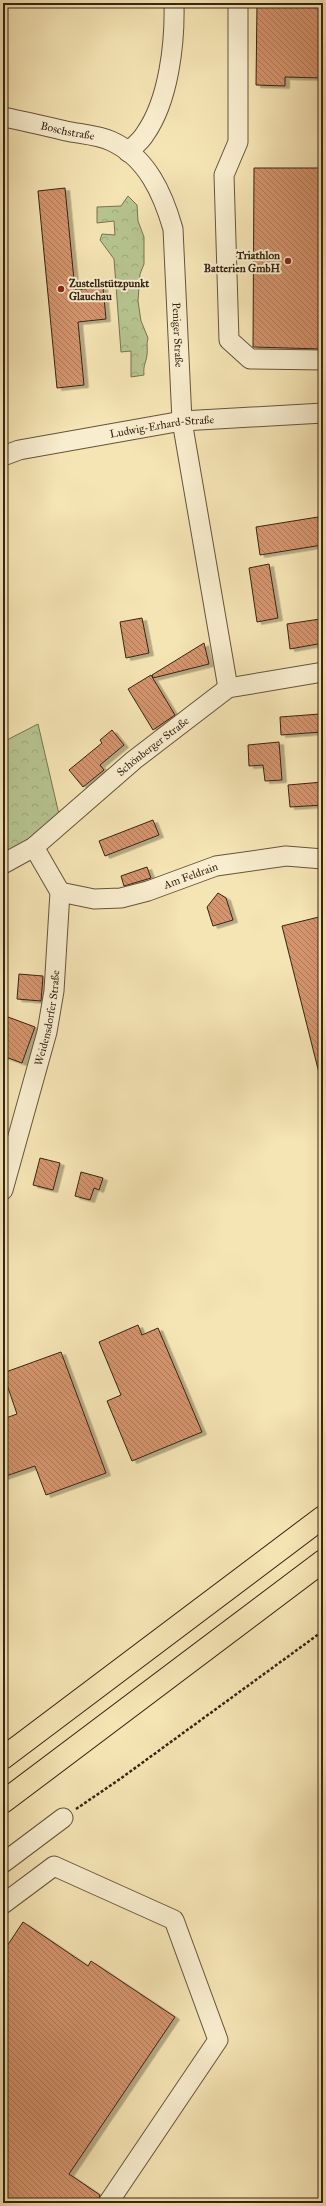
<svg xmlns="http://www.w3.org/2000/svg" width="326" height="2206" font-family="'IM FELL Great Primer',serif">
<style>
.forest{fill:url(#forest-crowns);stroke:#777451}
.building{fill:url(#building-back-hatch);stroke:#372411;filter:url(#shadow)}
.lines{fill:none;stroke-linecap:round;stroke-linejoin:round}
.minor-casing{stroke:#66543a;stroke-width:21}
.highway-casing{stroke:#372411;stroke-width:24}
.path{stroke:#372411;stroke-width:2.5;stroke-dasharray:3 2;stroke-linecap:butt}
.minor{stroke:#f8edce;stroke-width:19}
.highway{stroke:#f5e4b4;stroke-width:22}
.poi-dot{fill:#8f2418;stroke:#f8edce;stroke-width:1.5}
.labels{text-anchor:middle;stroke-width:4;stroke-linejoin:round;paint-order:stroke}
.street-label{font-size:11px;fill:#372411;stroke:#f8edce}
.poi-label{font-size:11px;font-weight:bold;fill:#372411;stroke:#f8edce;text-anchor:end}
</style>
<defs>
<pattern id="forest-crowns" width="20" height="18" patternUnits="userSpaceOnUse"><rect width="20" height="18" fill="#b7c591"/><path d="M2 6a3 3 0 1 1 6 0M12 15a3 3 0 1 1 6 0" fill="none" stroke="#9ea97c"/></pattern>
<pattern id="building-back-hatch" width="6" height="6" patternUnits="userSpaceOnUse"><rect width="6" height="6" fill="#d4946e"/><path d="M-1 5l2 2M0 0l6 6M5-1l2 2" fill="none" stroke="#ad7959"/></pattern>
<filter id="shadow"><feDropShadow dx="4.5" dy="2.5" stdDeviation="0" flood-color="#0004"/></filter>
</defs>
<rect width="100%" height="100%" fill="#f5e4b4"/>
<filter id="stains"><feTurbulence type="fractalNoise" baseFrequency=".005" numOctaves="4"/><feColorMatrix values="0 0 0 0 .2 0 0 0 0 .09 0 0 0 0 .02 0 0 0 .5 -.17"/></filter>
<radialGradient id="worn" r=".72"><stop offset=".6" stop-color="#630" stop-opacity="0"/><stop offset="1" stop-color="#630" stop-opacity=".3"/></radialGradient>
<g class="forest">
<path d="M128,196L137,205L138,221L144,237V264L140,274L138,301L141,321L148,338C146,345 148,349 147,355C146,363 143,365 144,375L131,377V351L121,352L114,259L100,240L102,234L115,235L114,221L97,223V207L121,206Z"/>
<path d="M38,724L61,823L3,864V742Z"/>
</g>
<g class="building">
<path d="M257,3H323V78L285,77V86L256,85Z"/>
<path d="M254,168H323V349L253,347Z"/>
<path d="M65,188L75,290L103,287L106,319L78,322L84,385L57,388L38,191Z"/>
<path d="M318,517L322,545L260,555L256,527Z"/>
<path d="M269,564L278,618L257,622L249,568Z"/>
<path d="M142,618L149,653L126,658L120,622Z"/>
<path d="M320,619L323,643L290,649L287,624Z"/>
<path d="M204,643L209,664L153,678L152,675Z"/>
<path d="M151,675L175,715L153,730L128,689Z"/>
<path d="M320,714L321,732L281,735L280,717Z"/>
<path d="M112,730L124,745L100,765L104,770L83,787L69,770L102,743L100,740Z"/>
<path d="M279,742L282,780L265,781L263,765L249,766L248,745Z"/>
<path d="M323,782V805L290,807L288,785Z"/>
<path d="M153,820L159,835L105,856L99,841Z"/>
<path d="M147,867L151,878L124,886L121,876Z"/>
<path d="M218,893L226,898L233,920L213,926L207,907Z"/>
<path d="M323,916V1073H319L282,926Z"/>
<path d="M19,974L43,976L41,1001L17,999Z"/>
<path d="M8,1017L35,1027L22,1063L3,1056V1032Z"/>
<path d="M40,1158L60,1163L53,1190L33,1185Z"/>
<path d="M81,1172L103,1178L99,1190L94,1188L90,1200L75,1196Z"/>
<path d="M138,1325L142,1335L158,1328L202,1432L132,1461L107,1401L121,1395L99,1342Z"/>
<path d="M61,1352L106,1473L46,1495L35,1466L3,1477V1419L17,1414L3,1373Z"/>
<path d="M23,1922L88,1966L91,1961L175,2017L69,2174L100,2195L97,2203H3V1952Z"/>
</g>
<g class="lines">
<defs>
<g id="minor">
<path d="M238,3V142L224,175L229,340L250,359L323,360"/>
<path id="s1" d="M3,117C24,121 45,126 66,131C80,134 98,135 111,141C147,157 163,194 173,229L182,421L228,688"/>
<path d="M128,152C134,146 141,141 145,134C169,100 175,43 174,3"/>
<path id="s2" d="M3,456L19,450L182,421L323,413"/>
<path id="s3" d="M3,864L34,847L134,760L228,688L323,672"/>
<path id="s4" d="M60,892L94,899L121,898L148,891L216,866L286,856L323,859"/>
<path id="s5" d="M3,1190L47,1032L54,991L60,892L34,847"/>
<path d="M3,1863L63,1818"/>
<path d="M3,1904L54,1866L174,1920L218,2040L108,2203"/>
</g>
<g id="highway">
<path d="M3,1758L323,1517"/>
<path d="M3,1802L323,1561"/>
</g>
</defs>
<use href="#minor" class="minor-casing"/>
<use href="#highway" class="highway-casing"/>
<path class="path" d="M76,1809L120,1779L323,1631"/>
<use href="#minor" class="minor"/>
<use href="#highway" class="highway"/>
</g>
<g class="poi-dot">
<circle cx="288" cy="261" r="4"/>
<circle cx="61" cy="289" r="4"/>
</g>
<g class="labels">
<g class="street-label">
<text dy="4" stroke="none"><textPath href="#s1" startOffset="66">Boschstraße</textPath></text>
<text dy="4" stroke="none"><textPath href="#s1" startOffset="328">Peniger Straße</textPath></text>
<text dy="4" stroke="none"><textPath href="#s2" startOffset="162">Ludwig-Erhard-Straße</textPath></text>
<text dy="4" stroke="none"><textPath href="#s3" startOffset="191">Schönberger Straße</textPath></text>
<text dy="4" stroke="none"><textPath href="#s4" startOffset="135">Am Feldrain</textPath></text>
<text dy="4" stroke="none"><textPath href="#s5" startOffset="178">Weidensdorfer Straße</textPath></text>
</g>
<g class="poi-label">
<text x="280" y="259">Triathlon<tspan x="280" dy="13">Batterien GmbH</tspan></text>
<text x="69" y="287" text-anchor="start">Zustellstützpunkt<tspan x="69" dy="13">Glauchau</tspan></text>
</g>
</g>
<rect width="326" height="2206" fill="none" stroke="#f5e4b4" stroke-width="16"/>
<rect x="4" y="4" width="318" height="2198" fill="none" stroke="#372411" stroke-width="2"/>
<rect x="8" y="8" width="310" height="2190" fill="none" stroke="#372411"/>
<rect width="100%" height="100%" filter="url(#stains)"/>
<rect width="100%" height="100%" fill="url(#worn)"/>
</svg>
